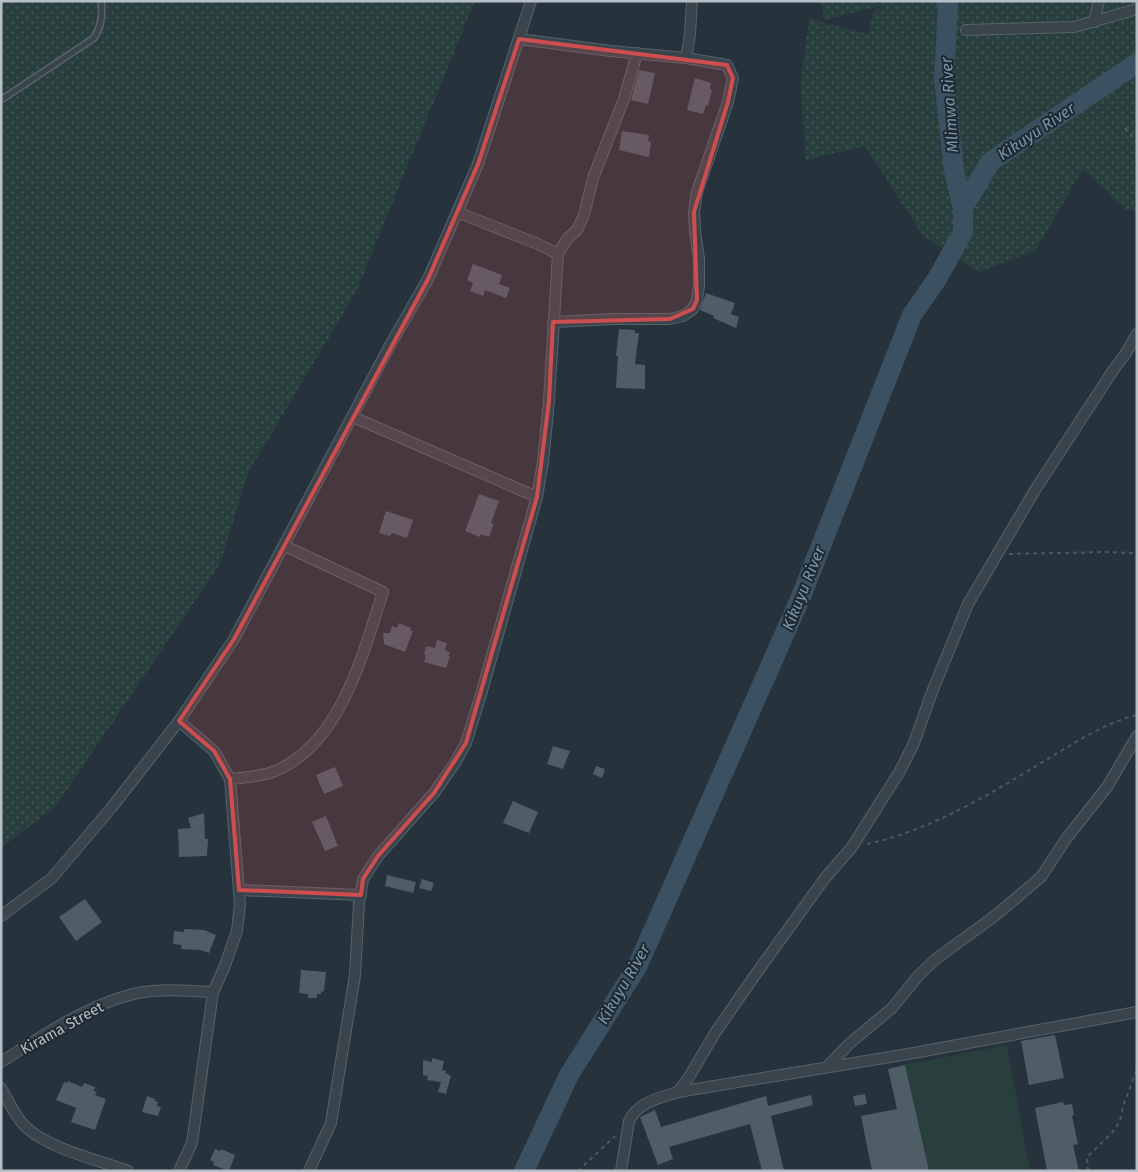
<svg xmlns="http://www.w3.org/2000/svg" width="1138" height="1172" font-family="'Fira Sans',sans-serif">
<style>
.green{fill:url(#green-dots)}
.pitch{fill:#293f3e}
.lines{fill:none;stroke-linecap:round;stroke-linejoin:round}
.river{stroke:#3b5162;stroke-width:20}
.building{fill:#4f5d67}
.lane-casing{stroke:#58626a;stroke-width:8}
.street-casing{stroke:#58626a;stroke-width:12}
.path{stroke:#485b5b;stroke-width:2;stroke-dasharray:4 4;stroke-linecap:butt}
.lane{stroke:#3a444c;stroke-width:5}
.street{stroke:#3a444c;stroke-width:10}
.marked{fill:#ce4e50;fill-opacity:0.2;stroke:#ce4e50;stroke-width:4;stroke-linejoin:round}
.labels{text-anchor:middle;stroke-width:4;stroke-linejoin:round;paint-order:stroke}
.street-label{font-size:15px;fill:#b6bfc8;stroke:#1f2931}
.water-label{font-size:16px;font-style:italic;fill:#7894a9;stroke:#1f2931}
</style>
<defs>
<pattern id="green-dots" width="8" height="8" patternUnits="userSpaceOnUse" patternTransform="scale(1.25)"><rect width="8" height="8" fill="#293f3e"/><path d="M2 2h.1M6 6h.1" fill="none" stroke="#465958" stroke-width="1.8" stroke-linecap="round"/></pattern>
</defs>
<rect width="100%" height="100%" fill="#26323c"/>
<g class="green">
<path d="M1,1H475L356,292L248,473L220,564L56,806L1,848Z"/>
<path d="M820,1H1137V212L1125,209L1083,169L1036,250L979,272L923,236L865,146L805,160L801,79L809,19L868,34L874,10L885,5L825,20Z"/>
</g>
<path class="pitch" d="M1007,1045L1030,1171H922L902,1065Z"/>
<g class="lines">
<g class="river">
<path d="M946,1L948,6L944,78L954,171L963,208"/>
<path d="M524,1171L569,1075L637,967L800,599L912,315L937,279L963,232V208L990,162L1137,63"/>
</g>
</g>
<g class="building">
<path d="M639,70L655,73L648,104L631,100Z"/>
<path d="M695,78L711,83L710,89L712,90L708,106L706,105L703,114L687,110Z"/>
<path d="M622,131L649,135L648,141L651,142L649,157L619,150Z"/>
<path d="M473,264L502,275L499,284L510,288L506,298L485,290L483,296L470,291L473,283L467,280Z"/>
<path d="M706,293L735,303L731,314L739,317L736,328L713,318L714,316L700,310Z"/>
<path d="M619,329L635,330V333H639L635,364L645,365V389L616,388L618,356H616Z"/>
<path d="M479,494L499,501L491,523L494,524L489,537L481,534L480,537L465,531Z"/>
<path d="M386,511L413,520L407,538L392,533L390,536L379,533Z"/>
<path d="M399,623L411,628L410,630L413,631L405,652L384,644L383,633H390L392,626L397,628Z"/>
<path d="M437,640L447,643L445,650L450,653L448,656H450L446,668L424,662L426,655H424L426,646L435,648Z"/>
<path d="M553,746L570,751L563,769L547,764Z"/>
<path d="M596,766L605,769L602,778L593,774Z"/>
<path d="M335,767L343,786L324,794L316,775Z"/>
<path d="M513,801L538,812L529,833L503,823Z"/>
<path d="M204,813L205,839H208L207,856L179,857L178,829L191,828L188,818Z"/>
<path d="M326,816L338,846L325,851L312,822Z"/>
<path d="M387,875L416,882L413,893L385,886Z"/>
<path d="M422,879L434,883L431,891L419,888Z"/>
<path d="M85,899L102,922L76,941L59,917Z"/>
<path d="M184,929L204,930L216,935L209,953L200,950L181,949L182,945L173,944L174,931L184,932Z"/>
<path d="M301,970L326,972L324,991L321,992V994H317V998H308V994L299,993Z"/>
<path d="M1055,1035L1064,1078L1029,1085L1021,1041Z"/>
<path d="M432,1058L444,1061L442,1070L446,1071L445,1073L451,1076L446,1094L438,1092L441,1082L427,1080L428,1076L423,1075V1060L432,1062Z"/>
<path d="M905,1065L929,1171H872L861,1116L897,1109L888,1069Z"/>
<path d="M68,1081L82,1087L84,1083L95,1087L94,1091L97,1092L95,1095L106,1099L95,1130L71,1122L76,1108L56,1100L64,1082L67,1083Z"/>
<path d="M865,1094L867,1104L855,1106L853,1096Z"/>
<path d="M811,1095L813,1105L771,1116L784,1171H762L750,1124L669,1147L673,1159L658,1165L640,1117L655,1110L661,1127L766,1096L768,1106Z"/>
<path d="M147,1096L155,1099V1101L158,1102L157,1106L161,1107L158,1116L142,1112Z"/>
<path d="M1063,1102L1064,1105L1072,1104L1074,1115L1072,1116L1078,1144L1073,1145L1079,1171H1047L1035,1108Z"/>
<path d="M215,1149L220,1151L221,1149L235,1155L229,1171L213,1165L214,1162L210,1160Z"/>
</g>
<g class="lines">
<defs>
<path id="lane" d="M1,100L94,38C101,26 103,16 101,1"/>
<g id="street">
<path d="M1094,22L1099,1"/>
<path d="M966,30L1074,27L1137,9"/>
<path d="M519,39L611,51L686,58L690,35L692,1"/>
<path d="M457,212L538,244L558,254"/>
<path d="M553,322L614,319H670L683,316L693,309L697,300L699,285V259L695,231L694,212L697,192L728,102L733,78L727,65L686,58"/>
<path d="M353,417L537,497"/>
<path d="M230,779C244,777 262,777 275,771C341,744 363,653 383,592L285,546"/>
<path d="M239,890L361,895"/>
<path d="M1,916L52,878L112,807L179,721L234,639L389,347L428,279L478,164L531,1"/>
<path d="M1,1062C41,1037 81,1009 126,996C153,987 185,991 213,992"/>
<path d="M827,1067L849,1044L892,1008L919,975L936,959L996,915L1041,877L1066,839L1107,787L1137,736"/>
<path d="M1,1088C8,1100 14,1114 23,1124C43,1147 98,1160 128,1171"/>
<path d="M678,1092L689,1077L715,1033L753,978L825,878L852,847L900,771L914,743L932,692L968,604L1035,490L1114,369L1126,353L1137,334"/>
<path d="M179,1171L192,1143L213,992L224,968L237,931L240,904L230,779L214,751L179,721"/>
<path d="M309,1171L331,1123L355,975L359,903L363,879L378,856L434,793L455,763L466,743L480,698L537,497L543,462L549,401L558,254L567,239L577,230L584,215L593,178L624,99L637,53"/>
<path d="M621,1171L629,1121C638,1102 659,1098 678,1092L908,1054L1137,1012"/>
</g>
</defs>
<use href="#lane" class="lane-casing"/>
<use href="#street" class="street-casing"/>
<g class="path">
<path d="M1125,128L1137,142"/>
<path d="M1009,554L1104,552L1137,553"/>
<path d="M867,844C932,830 990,794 1046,760C1075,743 1104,723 1137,715"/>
<path d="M578,1171L615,1136"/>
<path d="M1088,1171L1087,1159L1088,1156L1112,1133L1120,1121L1123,1106L1137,1069"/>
</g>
<use href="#lane" class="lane"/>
<use href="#street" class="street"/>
</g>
<path class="marked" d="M519,39L727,65L733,78L728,102L694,212L697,300L693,309L670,319L553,322L549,401L537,497L466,743L434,793L378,856L363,879L361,895L239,890L230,779L214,751L179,721L234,639L428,279L478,164Z"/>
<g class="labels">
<g class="street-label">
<text transform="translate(62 1028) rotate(-29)" y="5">Kirama Street</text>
</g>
<g class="water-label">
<text transform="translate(949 105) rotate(-94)" y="6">Mlimwa River</text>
<text transform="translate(1036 131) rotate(-34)" y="6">Kikuyu River</text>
<text transform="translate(803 588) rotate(-68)" y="6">Kikuyu River</text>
<text transform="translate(623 984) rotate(-60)" y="6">Kikuyu River</text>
</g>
</g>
<rect width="1138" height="1172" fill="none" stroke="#b6bfc8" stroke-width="5"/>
</svg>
